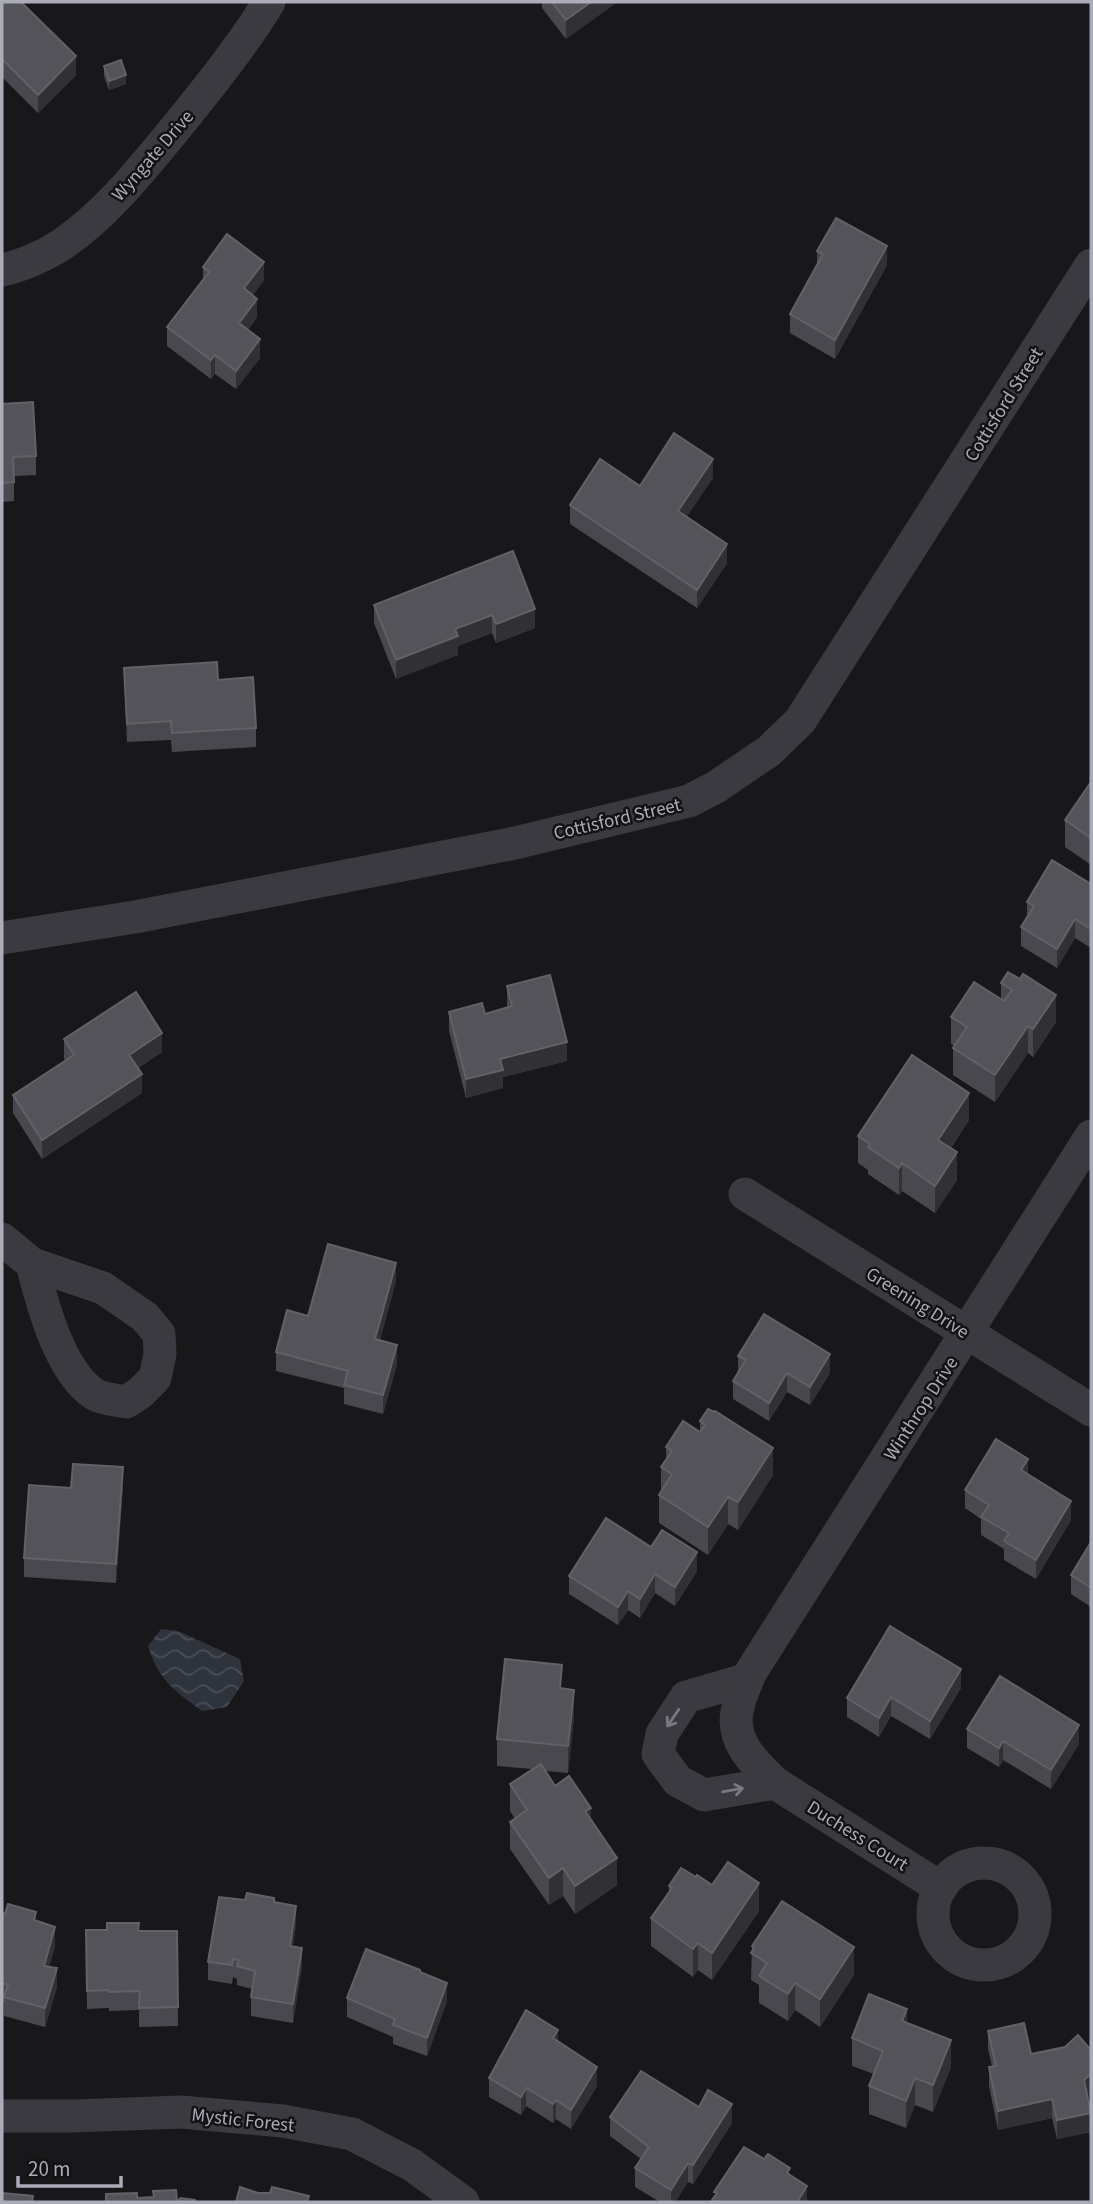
<svg xmlns="http://www.w3.org/2000/svg" width="1093" height="2204" font-family="'Source Sans 3',sans-serif">
<style>
.water{fill:url(#water-waves)}
.lines{fill:none;stroke-linecap:round;stroke-linejoin:round}
.minor{stroke:#3a3a40;stroke-width:33}
.wall{fill:#49484e}
.shaded-wall{fill:#313034}
.building{fill:#545359;stroke:#616168;stroke-width:2}
.oneway{stroke:#787982}
.labels{text-anchor:middle;stroke-width:5;stroke-linejoin:round;paint-order:stroke}
.street-label{font-size:19px;fill:#aaacb8;stroke:#131214}
</style>
<defs>
<pattern id="water-waves" width="16" height="10" patternUnits="userSpaceOnUse" patternTransform="scale(1.75)"><rect width="16" height="10" fill="#2e333c"/><path d="M0 5q4-4 8 0t8 0" fill="none" stroke="#4a4e56"/></pattern>
</defs>
<rect width="100%" height="100%" fill="#181719"/>
<path class="water" d="M161,1629L178,1631L240,1659L244,1681L227,1707L202,1711C174,1691 158,1679 148,1646Z"/>
<g class="lines">
<g class="minor">
<path d="M2,270C21,266 44,256 61,245C104,216 137,175 170,135C205,92 240,49 269,2"/>
<path d="M2,938L135,917L515,843L689,801L716,787L769,751L800,721L1091,265"/>
<path d="M745,1194L1091,1410"/>
<path d="M2,1239L32,1264L103,1288L145,1317L159,1334L160,1354L155,1378L140,1393L126,1402C117,1400 102,1399 94,1394C59,1370 42,1303 32,1264"/>
<path d="M748,1679L686,1697L662,1734L658,1754L678,1781L704,1795L775,1783"/>
<circle cx="984" cy="1914" r="51"/>
<path d="M941,1888L775,1783C753,1762 729,1739 738,1707C740,1696 746,1685 749,1675L1091,1136"/>
<path d="M2,2116H74L181,2112L283,2121L352,2134L412,2165L463,2202"/>
</g>
</g>
<g class="wall">
<path d="M2,2L76,75L38,113L2,77Z"/>
<path d="M542,2H617L566,39L542,8Z"/>
<path d="M104,66L126,84L109,90L104,76Z"/>
<path d="M817,251L887,265L835,359L790,333V314L817,264Z"/>
<path d="M203,267L264,280L253,295L257,317L248,330L260,358L236,389L215,374L211,379L167,346V327L203,279Z"/>
<path d="M2,404L36,456V475L14,476V501L2,502Z"/>
<path d="M713,478L686,517L727,563L697,608L570,524V505L640,486Z"/>
<path d="M374,605L535,609V628L496,643L492,633L458,646V655L396,679L374,623Z"/>
<path d="M124,668L218,680L256,728V747L172,752L171,740L127,742Z"/>
<path d="M1091,782V865L1065,847V820Z"/>
<path d="M1091,884V948L1075,938L1057,968L1021,946V927L1027,918V902Z"/>
<path d="M1001,983L1056,1022L1033,1057L1028,1053L995,1102L953,1075V1048L954,1046L951,1044V1017L1001,999Z"/>
<path d="M507,986L567,1061L503,1077V1088L466,1098L449,1031V1012L485,1014L507,1007Z"/>
<path d="M64,1039L162,1052L138,1068L142,1093L42,1159L13,1113V1095L65,1060L64,1058Z"/>
<path d="M969,1120L951,1148L957,1180L935,1213L902,1191L899,1195L868,1174V1170L858,1163V1136Z"/>
<path d="M1091,1280V1310L1090,1309V1282Z"/>
<path d="M396,1281L380,1340L397,1364L383,1414L344,1404V1388L276,1371V1352L308,1316Z"/>
<path d="M738,1356L830,1373L810,1405L787,1392L769,1421L733,1399V1381L738,1372Z"/>
<path d="M700,1421L773,1475L738,1530L728,1524L708,1555L659,1523V1495L661,1491V1467L666,1459V1447L700,1432Z"/>
<path d="M1028,1475L1071,1520L1036,1579L1004,1560V1549L981,1535V1519L965,1508V1490Z"/>
<path d="M123,1486L116,1583L24,1577V1558Z"/>
<path d="M1091,1542V1607L1071,1594V1575Z"/>
<path d="M651,1547L697,1571L675,1606L655,1593L640,1618L628,1610L618,1625L569,1594V1576Z"/>
<path d="M562,1688L574,1717L568,1773L546,1771L555,1786L591,1820L617,1885L575,1914L563,1896L549,1905L510,1849V1822L515,1819L510,1811V1784L532,1769L497,1766V1739Z"/>
<path d="M961,1688L930,1739L891,1716L879,1737L847,1717V1698Z"/>
<path d="M967,1729L1079,1744L1051,1789L1003,1760L999,1767L967,1748Z"/>
<path d="M696,1877L712,1885L759,1911L712,1980L698,1970L693,1977L651,1946V1918L669,1892V1886Z"/>
<path d="M245,1900L274,1902L296,1925L293,1946L302,1966L293,2023L251,2016V1997L252,1989L237,1985V1979L233,1977L232,1984L208,1980V1962Z"/>
<path d="M2,1913L36,1921L55,1946L49,1967L57,1987L45,2027L4,2016V2002H2Z"/>
<path d="M86,1930L177,1931L178,2026L139,2027V2010L109,2011V2008L87,2009Z"/>
<path d="M752,1946L854,1975L820,2027L795,2010L788,2021L759,2003V1985L751,1980Z"/>
<path d="M420,1972L447,2001L427,2056L393,2044V2037L347,2017V1998Z"/>
<path d="M907,2023L951,2067L933,2112L915,2105L906,2128L869,2114V2086L874,2074L852,2066V2038Z"/>
<path d="M988,2031L1031,2054L1091,2092L1087,2096L1091,2132L1057,2139L1052,2118L998,2130L989,2086V2067L992,2066L988,2049Z"/>
<path d="M558,2042L597,2086L571,2129L556,2119L553,2123L526,2106L521,2115L489,2097V2078Z"/>
<path d="M699,2107L732,2123L693,2184L688,2182L675,2202H660L635,2187V2168L641,2159L610,2136V2117Z"/>
</g>
<g class="shaded-wall">
<path d="M591,2H617L566,39V20Z"/>
<path d="M76,56V75L38,113V95Z"/>
<path d="M126,75V84L109,90V81Z"/>
<path d="M887,246V265L835,359V340Z"/>
<path d="M264,262V280L244,307V288Z"/>
<path d="M257,299V317L239,342V323Z"/>
<path d="M260,339V358L236,389V371Z"/>
<path d="M215,355V374L211,379V360Z"/>
<path d="M713,459V478L678,530V511Z"/>
<path d="M727,544V563L697,608V590Z"/>
<path d="M535,609V628L496,643V624Z"/>
<path d="M492,615V633L458,646V655L396,679V660L455,629Z"/>
<path d="M1075,919V938L1057,968V949Z"/>
<path d="M1056,995V1022L1033,1057V1029Z"/>
<path d="M1028,1026V1053L995,1102V1075Z"/>
<path d="M162,1033V1052L129,1073V1055Z"/>
<path d="M567,1042V1061L503,1077V1088L466,1098V1079L500,1059Z"/>
<path d="M142,1074V1093L42,1159V1140Z"/>
<path d="M969,1093V1120L938,1167V1140Z"/>
<path d="M957,1152V1180L935,1213V1186Z"/>
<path d="M902,1163V1191L899,1195V1168Z"/>
<path d="M396,1263V1281L375,1358V1339Z"/>
<path d="M397,1345V1364L383,1414V1395Z"/>
<path d="M830,1354V1373L810,1405V1387Z"/>
<path d="M787,1373V1392L769,1421V1403Z"/>
<path d="M773,1448V1475L738,1530V1502Z"/>
<path d="M1028,1459V1477L1021,1470Z"/>
<path d="M123,1467V1486L116,1583V1564Z"/>
<path d="M728,1497V1524L708,1555V1527Z"/>
<path d="M1071,1501V1520L1036,1579V1560Z"/>
<path d="M697,1552V1571L675,1606V1587Z"/>
<path d="M655,1574V1593L640,1618V1599Z"/>
<path d="M628,1591V1610L618,1625V1607Z"/>
<path d="M961,1669V1688L930,1739V1721Z"/>
<path d="M574,1690V1717L568,1773V1746Z"/>
<path d="M891,1697V1716L879,1737V1718Z"/>
<path d="M1079,1725V1744L1051,1789V1770Z"/>
<path d="M1003,1741V1760L999,1767V1748Z"/>
<path d="M591,1808V1835L585,1811Z"/>
<path d="M617,1858V1885L575,1914V1886Z"/>
<path d="M563,1868V1896L549,1905V1878Z"/>
<path d="M759,1883V1911L712,1980V1953Z"/>
<path d="M296,1906V1925L290,1964V1946Z"/>
<path d="M55,1927V1946L44,1984V1966Z"/>
<path d="M698,1943V1970L693,1977V1949Z"/>
<path d="M854,1947V1975L820,2027V1999Z"/>
<path d="M302,1948V1966L293,2023V2004Z"/>
<path d="M57,1968V1987L45,2027V2008Z"/>
<path d="M447,1983V2001L427,2056V2038Z"/>
<path d="M795,1983V2010L788,2021V1994Z"/>
<path d="M907,2009V2036L902,2021Z"/>
<path d="M558,2030V2049L553,2038Z"/>
<path d="M951,2040V2067L933,2112V2085Z"/>
<path d="M597,2067V2086L571,2129V2110Z"/>
<path d="M1091,2074V2092L1084,2099V2080Z"/>
<path d="M915,2078V2105L906,2128V2101Z"/>
<path d="M526,2088V2106L521,2115V2097Z"/>
<path d="M1052,2099V2118L998,2130V2111Z"/>
<path d="M556,2100V2119L553,2123V2104Z"/>
<path d="M732,2104V2123L693,2184V2165Z"/>
<path d="M1091,2113V2132L1057,2139V2120Z"/>
<path d="M688,2163V2182L675,2202H671V2190Z"/>
<path d="M807,2186V2202H797Z"/>
</g>
<g class="building">
<path d="M2,2H21L76,56L38,95L2,59Z"/>
<path d="M552,2H591L566,20Z"/>
<path d="M121,60L126,75L109,81L104,66Z"/>
<path d="M836,218L887,246L835,340L790,314L823,254L817,251Z"/>
<path d="M227,234L264,262L244,288L257,299L239,323L260,339L236,371L215,355L211,360L167,327L209,272L203,267Z"/>
<path d="M33,402L36,456L13,457L14,482L2,483V404Z"/>
<path d="M674,433L713,459L678,511L727,544L697,590L570,505L600,459L640,486Z"/>
<path d="M513,551L535,609L496,624L492,615L455,629L458,636L396,660L374,605Z"/>
<path d="M217,662L218,680L253,677L256,728L172,733L171,721L127,724L124,668Z"/>
<path d="M1091,782V838L1065,820Z"/>
<path d="M1052,860L1091,884V929L1075,919L1057,949L1021,927L1034,906L1027,902Z"/>
<path d="M1008,972L1020,979L1023,974L1056,995L1033,1029L1028,1026L995,1075L953,1048L967,1027L951,1017L974,982L1004,1001L1012,990L1001,983Z"/>
<path d="M550,975L567,1042L500,1059L503,1070L466,1079L449,1012L482,1003L485,1014L512,1006L507,986Z"/>
<path d="M136,992L162,1033L129,1055L142,1074L42,1140L13,1095L74,1055L64,1039Z"/>
<path d="M912,1055L969,1093L938,1140L957,1152L935,1186L902,1163L899,1168L868,1147L870,1144L858,1136Z"/>
<path d="M328,1244L396,1263L375,1339L397,1345L383,1395L344,1385L348,1371L276,1352L287,1310L308,1316Z"/>
<path d="M764,1314L830,1354L810,1387L787,1373L769,1403L733,1381L746,1360L738,1356Z"/>
<path d="M708,1409L714,1412L715,1411L773,1448L738,1502L728,1497L708,1527L659,1495L672,1474L661,1467L672,1451L666,1447L683,1421L700,1432L705,1425L700,1421Z"/>
<path d="M996,1439L1028,1459L1021,1470L1071,1501L1036,1560L1004,1541L1009,1533L981,1517L989,1505L965,1490Z"/>
<path d="M73,1464L123,1467L116,1564L24,1558L29,1485L71,1488Z"/>
<path d="M606,1518L651,1547L662,1530L697,1552L675,1587L655,1574L640,1599L628,1591L618,1607L569,1576Z"/>
<path d="M1091,1542V1588L1071,1575Z"/>
<path d="M890,1626L961,1669L930,1721L891,1697L879,1718L847,1698Z"/>
<path d="M505,1659L562,1665L560,1688L574,1690L568,1746L497,1739Z"/>
<path d="M1000,1676L1079,1725L1051,1770L1003,1741L999,1748L967,1729Z"/>
<path d="M541,1764L555,1786L569,1776L591,1808L585,1811L617,1858L575,1886L563,1868L549,1878L510,1822L527,1810L510,1784Z"/>
<path d="M728,1862L759,1883L712,1953L698,1943L693,1949L651,1918L672,1888L669,1886L681,1868L696,1877L697,1875L712,1885Z"/>
<path d="M247,1893L274,1898V1902L296,1906L290,1946L302,1948L293,2004L251,1997L255,1971L237,1966L239,1960L233,1959L232,1965L208,1962L219,1897L245,1900Z"/>
<path d="M782,1901L854,1947L820,1999L795,1983L788,1994L759,1976L767,1963L751,1953L754,1948L752,1946Z"/>
<path d="M8,1904L36,1912L34,1920L55,1927L44,1966L57,1968L45,2008L4,1997L8,1985L2,1983V1913L5,1914Z"/>
<path d="M107,1923H139L138,1931H177L178,2007L139,2008L140,1991L109,1992V1990L87,1991L86,1930H107Z"/>
<path d="M366,1949L420,1970V1972L447,1983L427,2038L393,2025L395,2019L347,1998Z"/>
<path d="M869,1994L907,2009L902,2021L951,2040L933,2085L915,2078L906,2101L869,2086L883,2051L852,2038Z"/>
<path d="M526,2010L558,2030L553,2038L597,2067L571,2110L556,2100L553,2104L526,2088L521,2097L489,2078Z"/>
<path d="M1024,2023L1031,2054L1065,2047L1078,2035L1091,2050V2074L1084,2080L1091,2113L1057,2120L1052,2099L998,2111L989,2067L996,2066L988,2031Z"/>
<path d="M641,2071L699,2107L708,2090L732,2104L693,2165L688,2163L671,2190L635,2168L649,2147L610,2117Z"/>
<path d="M744,2147L764,2159L768,2154L790,2168L787,2173L807,2186L797,2202H716L712,2200L717,2193L714,2192Z"/>
<path d="M240,2187L258,2193H270L272,2187L309,2196L307,2202H236Z"/>
<path d="M176,2190L177,2201L181,2198L195,2200L196,2202H106V2194L137,2193V2198L154,2197L153,2191Z"/>
<path d="M2,2193L33,2196L32,2202H2Z"/>
</g>
<defs><path id="oneway-shaft" d="M-6 0H5M1.5-3L5.5 0L1.5 3" fill="none" stroke-width="1.6" stroke-linecap="round" stroke-linejoin="round" transform="scale(1.75)"/></defs>
<g class="oneway">
<use href="#oneway-shaft" transform="translate(673 1718) rotate(124)"/>
<use href="#oneway-shaft" transform="translate(733 1790) rotate(-10)"/>
</g>
<g class="labels">
<g class="street-label">
<text transform="translate(152 155) rotate(-49)" y="7">Wyngate Drive</text>
<text transform="translate(1003 404) rotate(-58)" y="7">Cottisford Street</text>
<text transform="translate(617 818) rotate(-13)" y="7">Cottisford Street</text>
<text transform="translate(918 1302) rotate(32)" y="7">Greening Drive</text>
<text transform="translate(920 1408) rotate(-57)" y="7">Winthrop Drive</text>
<text transform="translate(858 1835) rotate(32)" y="7">Duchess Court</text>
<text transform="translate(243 2119) rotate(6)" y="7">Mystic Forest</text>
</g>
</g>
<rect width="1093" height="2204" fill="none" stroke="#aaacb8" stroke-width="7"/>
<path d="M18 2176v10h103v-10" fill="none" stroke="#aaacb8" stroke-width="3.5"/>
<text x="28" y="2176" font-size="21" fill="#aaacb8" stroke="#131214" stroke-width="5" paint-order="stroke">20 m</text>
</svg>
